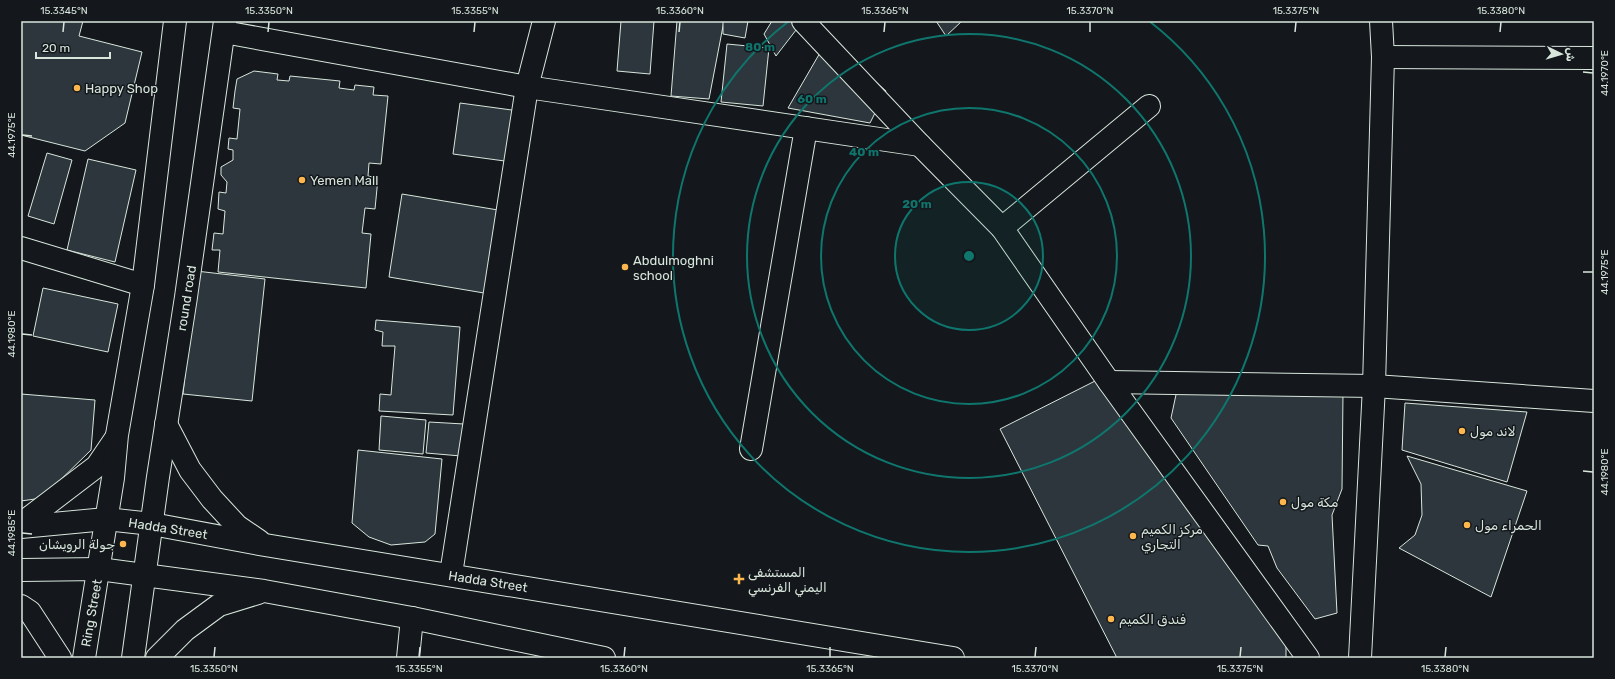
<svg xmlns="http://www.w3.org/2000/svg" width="1615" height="679" font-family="Rubik,'Noto Naskh Arabic',sans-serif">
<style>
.building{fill:#2c363c;stroke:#d8e6dc}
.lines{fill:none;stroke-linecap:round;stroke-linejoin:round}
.minor-casing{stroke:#d8e6dc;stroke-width:24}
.major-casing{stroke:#d8e6dc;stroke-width:24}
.minor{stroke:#14181c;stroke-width:22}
.major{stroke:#14181c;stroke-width:22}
.ticks{fill:none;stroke:#d8e6dc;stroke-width:1.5}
.ring{fill:none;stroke:#0f766e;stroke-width:2}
.poi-dot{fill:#ffb74d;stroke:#14181c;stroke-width:1.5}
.labels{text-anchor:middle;stroke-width:3;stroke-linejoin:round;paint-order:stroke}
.poi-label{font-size:13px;fill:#d8e6dc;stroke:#14181c;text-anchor:start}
.street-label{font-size:13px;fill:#d8e6dc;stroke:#14181c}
.centre{fill:#0f766e;stroke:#14181c;stroke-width:2}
.ring-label{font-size:12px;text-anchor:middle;font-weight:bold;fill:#0f766e;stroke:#14181c;stroke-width:3;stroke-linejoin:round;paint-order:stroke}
.neatline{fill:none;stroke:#d8e6dc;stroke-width:1.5}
.ticks-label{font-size:10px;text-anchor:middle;fill:#d8e6dc}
</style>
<rect width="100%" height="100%" fill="#14181c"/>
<g class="building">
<path d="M21,21H83L79,36L142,52L125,123L85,151L21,135Z"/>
<path d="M621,21H654L650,74L617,71Z"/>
<path d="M677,21H724L709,99L671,96Z"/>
<path d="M723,21H748L745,38L723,34Z"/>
<path d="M772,21H803L776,56L764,34Z"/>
<path d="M936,21H962L946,36Z"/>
<path d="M828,39L886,91L870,123L788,108Z"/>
<path d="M727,44L769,48L763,106L721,102Z"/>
<path d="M254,71L278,74L277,80L289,81L290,76L340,81L339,88L354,90L355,85L374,87L373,95L388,96L381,164L369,163L368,176L378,178L375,209L365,208L362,233L371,234L366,288L218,272L220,250H212L214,233L223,234L225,211L218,209L219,192L226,193L227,182L221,175V167L233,160V150L228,149L229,138L237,139L240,109L233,108L235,91L237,79Z"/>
<path d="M460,103L519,111L512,162L453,154Z"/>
<path d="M47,153L72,160L54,224L28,216Z"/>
<path d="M88,159L136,170L115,262L67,250Z"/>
<path d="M402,194L498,210L484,293L389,277Z"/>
<path d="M196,271L265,279L252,401L183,394Z"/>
<path d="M43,288L118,304L108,352L33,336Z"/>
<path d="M376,320L460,327L453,415L379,411L380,394L391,395L395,346H382L383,332L375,330Z"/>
<path d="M1099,379L1286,643V658H1117L1000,429Z"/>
<path d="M1177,390L1343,392L1342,489L1332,515L1337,613L1315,619L1277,568L1268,546L1258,545L1171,418Z"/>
<path d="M21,394L95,400L91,450L42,498L21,501Z"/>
<path d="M1405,403L1527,412L1507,482L1402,450Z"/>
<path d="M381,416L426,420L423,454L379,450Z"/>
<path d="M429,422L464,424L461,456L426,453Z"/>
<path d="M358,450L442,459L435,534L425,542L391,545L369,537L352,523Z"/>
<path d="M1407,456L1527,491L1491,597L1399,548L1415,535L1422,515L1421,484Z"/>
</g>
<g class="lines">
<defs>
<g id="minor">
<path d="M803,21L920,145L1002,228L1109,382L1308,658"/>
<path d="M224,32L527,87L920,145"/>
<path d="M1383,57L1594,58"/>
<path d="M1002,228L1149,106"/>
<path d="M21,248L143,285"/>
<path d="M1109,382L1374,386L1594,401"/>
<path d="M751,449L806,128"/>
<path d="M451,574L527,87L544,21"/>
<path d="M408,658L412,618"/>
<path d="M1360,658L1374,386L1383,57L1381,21"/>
</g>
<g id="major">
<path d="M166,424L190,470L212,499L237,526L259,541"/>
<path d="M21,524L97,466L116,438"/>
<path d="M21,527L106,519L152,524L265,545L953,658"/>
<path d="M21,570L99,569L264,591L412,618L604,658"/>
<path d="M21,606L30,612L60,658"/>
<path d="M84,658L113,478L117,435L143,285L175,21"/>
<path d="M133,658L158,477L186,297L225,21"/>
<path d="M157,658L185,630L219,605L258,593"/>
</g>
</defs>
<use href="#minor" class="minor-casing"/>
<use href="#major" class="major-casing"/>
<use href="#minor" class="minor"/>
<use href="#major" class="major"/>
</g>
<path class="ticks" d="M63,32L64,22M268,32L269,22M474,32L475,22M679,32L680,22M884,32L885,22M1090,32V22M1295,32L1296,22M1500,32L1501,22M1583,72L1593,73M22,135L32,136M1583,272H1593M22,334L32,335M1583,471L1593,472M22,533L32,534M214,657L215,647M419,657L420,647M624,657L625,647M830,657V647M1035,657L1036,647M1240,657L1241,647M1445,657L1446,647"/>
<circle cx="969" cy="256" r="74" fill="#0f766e" fill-opacity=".12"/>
<g class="ring">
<circle cx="969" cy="256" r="74"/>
<circle cx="969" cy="256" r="148"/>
<circle cx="969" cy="256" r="222"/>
<path d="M1149 21A296 296 0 1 1 789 21"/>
</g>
<g class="poi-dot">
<circle cx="77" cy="88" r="4"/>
<circle cx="302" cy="180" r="4"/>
<circle cx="625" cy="267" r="4"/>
<circle cx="1462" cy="431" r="4"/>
<circle cx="1283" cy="502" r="4"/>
<circle cx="1467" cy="525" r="4"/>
<circle cx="1133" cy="536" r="4"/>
<circle cx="123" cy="544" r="4"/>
<path d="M737 573h4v4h4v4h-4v4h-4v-4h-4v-4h4z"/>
<circle cx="1111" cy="619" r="4"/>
</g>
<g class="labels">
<g class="poi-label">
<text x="85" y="93">Happy Shop</text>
<text x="310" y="185">Yemen Mall</text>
<text x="633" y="265">Abdulmoghni<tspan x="633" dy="15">school</tspan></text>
<text x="1470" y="436">لاند مول</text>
<text x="1291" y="507">مكة مول</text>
<text x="1475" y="530">الحمراء مول</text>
<text x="1141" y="534">مركز الكميم<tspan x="1141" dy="15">التجاري</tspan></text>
<text x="115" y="549" text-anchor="end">جولة الرويشان</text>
<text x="748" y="577">المستشفى<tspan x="748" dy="15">اليمني الفرنسي</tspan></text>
<text x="1119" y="624">فندق الكميم</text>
</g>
<g class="street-label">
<text transform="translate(186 298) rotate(-81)" y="5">round road</text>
<text transform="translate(168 528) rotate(9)" y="5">Hadda Street</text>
<text transform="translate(488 581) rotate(9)" y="5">Hadda Street</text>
<text transform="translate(91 613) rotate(-80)" y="5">Ring Street</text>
</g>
</g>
<circle cx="969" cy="256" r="6" class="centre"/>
<g class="ring-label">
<text x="760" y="51">80 m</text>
<text x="812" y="103">60 m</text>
<text x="864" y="156">40 m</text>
<text x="917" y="208">20 m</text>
</g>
<rect width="1615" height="679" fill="none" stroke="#14181c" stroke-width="44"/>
<g transform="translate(1561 54) rotate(95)" stroke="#14181c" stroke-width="3" paint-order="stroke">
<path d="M0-3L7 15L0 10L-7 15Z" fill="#d8e6dc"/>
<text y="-6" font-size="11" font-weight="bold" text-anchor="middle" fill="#d8e6dc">ش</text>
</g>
<path d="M36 52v6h74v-6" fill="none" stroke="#d8e6dc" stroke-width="2"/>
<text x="42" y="52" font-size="12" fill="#d8e6dc" stroke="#14181c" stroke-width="3" paint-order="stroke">20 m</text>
<rect x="22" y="22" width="1571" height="635" class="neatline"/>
<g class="ticks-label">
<text x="64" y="14">15.3345°N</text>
<text x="269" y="14">15.3350°N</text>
<text x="475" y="14">15.3355°N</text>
<text x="680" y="14">15.3360°N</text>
<text x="885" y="14">15.3365°N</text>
<text x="1090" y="14">15.3370°N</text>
<text x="1296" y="14">15.3375°N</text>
<text x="1501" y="14">15.3380°N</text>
<text transform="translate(1604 73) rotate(-90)" y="4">44.1970°E</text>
<text transform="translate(11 135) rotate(-90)" y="4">44.1975°E</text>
<text transform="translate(1604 272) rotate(-90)" y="4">44.1975°E</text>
<text transform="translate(11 334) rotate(-90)" y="4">44.1980°E</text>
<text transform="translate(1604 472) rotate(-90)" y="4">44.1980°E</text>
<text transform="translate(11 533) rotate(-90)" y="4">44.1985°E</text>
<text x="214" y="672">15.3350°N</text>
<text x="419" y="672">15.3355°N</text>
<text x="624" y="672">15.3360°N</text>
<text x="830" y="672">15.3365°N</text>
<text x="1035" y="672">15.3370°N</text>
<text x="1240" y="672">15.3375°N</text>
<text x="1445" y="672">15.3380°N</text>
</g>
</svg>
